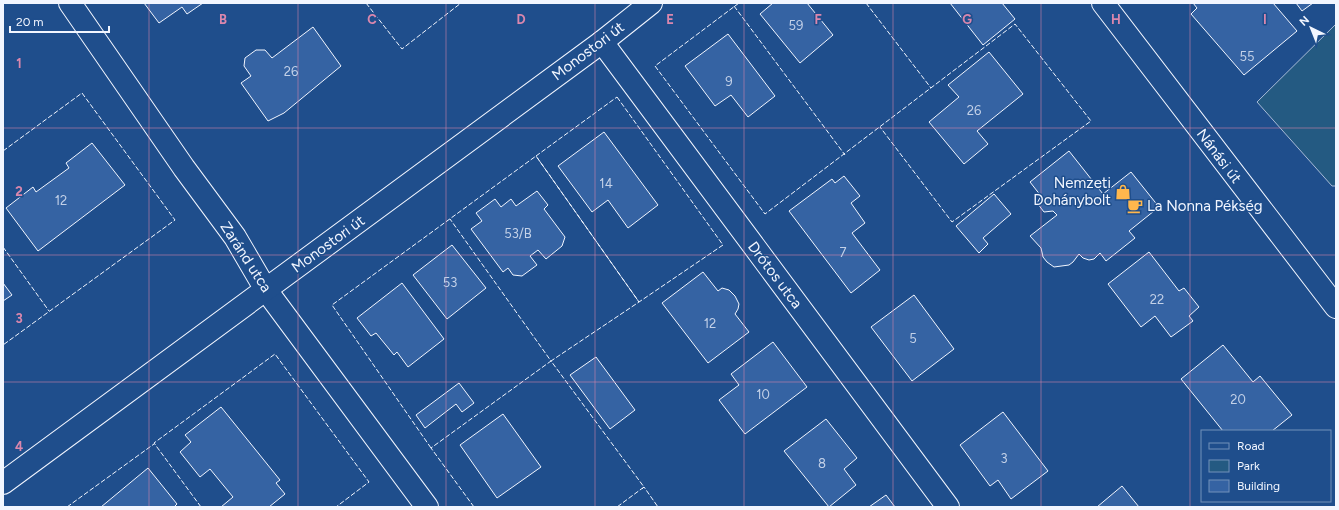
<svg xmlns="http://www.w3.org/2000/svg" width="1339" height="510" font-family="Figtree,sans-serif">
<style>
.green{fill:#245a82;stroke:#a8bbd7}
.building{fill:#3563a3;stroke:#f2f6ff}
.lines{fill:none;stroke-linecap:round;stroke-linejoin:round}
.minor-casing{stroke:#f2f6ff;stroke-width:24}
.tertiary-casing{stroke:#f2f6ff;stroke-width:24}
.minor{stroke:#1f4e8c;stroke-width:22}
.tertiary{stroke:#1f4e8c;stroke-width:22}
.fence{stroke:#f2f6ff;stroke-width:1;stroke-dasharray:5 2;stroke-linecap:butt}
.grid{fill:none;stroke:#da87ad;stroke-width:1;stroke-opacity:0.55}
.labels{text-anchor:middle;stroke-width:3;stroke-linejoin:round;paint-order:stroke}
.number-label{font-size:13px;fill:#c3d1e8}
.street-label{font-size:15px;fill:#f2f6ff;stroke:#1f4e8c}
.poi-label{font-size:15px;fill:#f2f6ff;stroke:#1f4e8c;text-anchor:end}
.grid-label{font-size:13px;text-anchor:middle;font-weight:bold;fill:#da87ad;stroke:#1f4e8c;stroke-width:3;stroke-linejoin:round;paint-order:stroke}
</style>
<rect width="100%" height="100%" fill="#1f4e8c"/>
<path class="green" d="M1336,24V186H1332L1257,102Z"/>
<g class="building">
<path d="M144,3H203L187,14L182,7L159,23Z"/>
<path d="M773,3H807L833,35L800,63L760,14Z"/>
<path d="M950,3H1002L1015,19L983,45Z"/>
<path d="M1193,3H1273L1297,31L1244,75L1191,14L1197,8Z"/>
<path d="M1296,3H1313L1302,11Z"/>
<path d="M313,27L341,66L284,113L268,121L241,83L251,76L244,66L245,58L256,50H265L272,58Z"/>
<path d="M728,34L775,96L748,117L731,95L715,106L685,66Z"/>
<path d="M989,52L1023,94L977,131L988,144L964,164L929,122L959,97L948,85Z"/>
<path d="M604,132L658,205L628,228L608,200L592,212L558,166Z"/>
<path d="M92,143L125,185L38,251L6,208L33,187L36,192L69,168L66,163Z"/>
<path d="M1069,151L1103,194L1131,172L1159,207L1129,231L1135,238L1106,261L1100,253L1094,259L1089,260L1083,258L1079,254L1073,262L1069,265L1054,267L1047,262L1043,257L1041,248L1030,236L1057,215L1053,211L1044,212L1037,203L1041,196L1030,182Z"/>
<path d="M844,176L860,196L851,203L865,223L852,233L880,270L851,293L789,211L832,179L835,183Z"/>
<path d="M537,191L548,205L544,209L565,237L562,246L546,259L538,250L530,256L537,265L522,276L513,275L508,268L503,272L471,229L482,221L476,213L495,199L501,207L511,199L516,206Z"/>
<path d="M994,194L1011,214L983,238L988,244L979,253L956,226Z"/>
<path d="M452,245L486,288L447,319L413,275Z"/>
<path d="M1149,252L1179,291L1184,288L1199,307L1189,316L1193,321L1171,337L1155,316L1141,327L1108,284Z"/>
<path d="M703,272L718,291L722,288L729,290L735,296L739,304L738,309L735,314L749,332L708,363L662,303Z"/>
<path d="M3,283L12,295L3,301Z"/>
<path d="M402,283L444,339L408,367L397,352L394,355L376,333L371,336L357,318Z"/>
<path d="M914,295L954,349L912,381L871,327Z"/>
<path d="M773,342L807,387L745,434L719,400L739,385L731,374Z"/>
<path d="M1223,345L1253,382L1260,376L1292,415L1272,431H1223L1181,379Z"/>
<path d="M596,357L635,410L610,429L570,375Z"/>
<path d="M459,383L474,403L462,412L456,404L425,428L416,415Z"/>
<path d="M221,407L280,480L276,483L285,494L269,507H221L233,497L210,469L200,477L180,452L191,442L185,435Z"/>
<path d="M1003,412L1048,471L1011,499L998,480L990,486L960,445Z"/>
<path d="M503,414L541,467L497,498L460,445Z"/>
<path d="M826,419L857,458L844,469L856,485L829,507L784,451Z"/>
<path d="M148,468L177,504L174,507H101Z"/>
<path d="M1122,486L1139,507H1097Z"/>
<path d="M886,495L895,507H869Z"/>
</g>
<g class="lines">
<defs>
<g id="minor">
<path d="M70,3L184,168L235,237L266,290L427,507"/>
<path d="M602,42L948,507"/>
<path d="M3,483L602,42L651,3"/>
</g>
<path id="tertiary" d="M1103,3L1336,307"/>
</defs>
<use href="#minor" class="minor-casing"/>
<use href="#tertiary" class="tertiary-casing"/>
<use href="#minor" class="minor"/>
<use href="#tertiary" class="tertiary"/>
<g class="fence">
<path d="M366,3L402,49L461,3"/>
<path d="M739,3L655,66L765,214L1015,24L1091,121L952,222L880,127"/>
<path d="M866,3L931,88"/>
<path d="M734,6L845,155"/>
<path d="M617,97L723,245L639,302L536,156Z"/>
<path d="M3,151L82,93L175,220L3,345"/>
<path d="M3,247L49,311"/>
<path d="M431,448L332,305L536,156L639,302L551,361L450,219"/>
<path d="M642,489L644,487L658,507"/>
<path d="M67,507L154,444"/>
<path d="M201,507L154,443L275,354L369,482L336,507"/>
<path d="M474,507L431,448L551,361L644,487L617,507"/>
</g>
</g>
<path class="grid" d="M149,3V507M298,3V507M446,3V507M595,3V507M744,3V507M893,3V507M1041,3V507M1190,3V507M3,128H1336M3,255H1336M3,382H1336"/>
<defs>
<symbol id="shop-bare" viewBox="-9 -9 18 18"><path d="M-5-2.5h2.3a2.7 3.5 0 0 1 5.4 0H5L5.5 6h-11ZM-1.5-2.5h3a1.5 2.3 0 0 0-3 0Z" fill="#ffb74d" stroke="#1f4e8c" stroke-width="2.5" paint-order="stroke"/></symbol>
<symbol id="cafe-bare" viewBox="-9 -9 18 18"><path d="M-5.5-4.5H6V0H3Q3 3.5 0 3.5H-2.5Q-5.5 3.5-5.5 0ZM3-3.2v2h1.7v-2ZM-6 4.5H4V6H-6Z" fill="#ffb74d" stroke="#1f4e8c" stroke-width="2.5" paint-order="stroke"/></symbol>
</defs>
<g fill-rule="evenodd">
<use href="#shop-bare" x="1112" y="181" width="22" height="22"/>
<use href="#cafe-bare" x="1124" y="195" width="22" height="22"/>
</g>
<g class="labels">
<g class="number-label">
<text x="796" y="30">59</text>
<text x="1247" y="61">55</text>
<text x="291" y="76">26</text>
<text x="729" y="86">9</text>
<text x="974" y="115">26</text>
<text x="606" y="188">14</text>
<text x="61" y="205">12</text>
<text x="518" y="238">53/B</text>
<text x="843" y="257">7</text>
<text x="450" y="287">53</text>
<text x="1157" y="304">22</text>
<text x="710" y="328">12</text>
<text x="913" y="343">5</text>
<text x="763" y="399">10</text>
<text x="1238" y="404">20</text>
<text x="1004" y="463">3</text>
<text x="822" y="468">8</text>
</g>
<g class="street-label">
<text transform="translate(588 51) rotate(-37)" y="5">Monostori út</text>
<text transform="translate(1219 156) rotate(53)" y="5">Nánási út</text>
<text transform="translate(328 244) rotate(-36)" y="5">Monostori út</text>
<text transform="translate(246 257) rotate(57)" y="5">Zaránd utca</text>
<text transform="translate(775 275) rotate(53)" y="5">Drótos utca</text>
</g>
<g class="poi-label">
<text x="1111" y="188">Nemzeti<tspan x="1111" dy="17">Dohánybolt</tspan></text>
<text x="1147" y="211" text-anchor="start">La Nonna Pékség</text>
</g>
</g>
<g class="grid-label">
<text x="223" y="24">B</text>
<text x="372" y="24">C</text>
<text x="521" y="24">D</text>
<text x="670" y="24">E</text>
<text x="818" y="24">F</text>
<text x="967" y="24">G</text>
<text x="1116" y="24">H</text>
<text x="1265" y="24">I</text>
<text x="19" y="68">1</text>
<text x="19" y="196">2</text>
<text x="19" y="323">3</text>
<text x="19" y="451">4</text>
</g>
<rect width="1339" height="510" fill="none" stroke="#f2f6ff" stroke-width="8"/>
<rect x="1201" y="430" width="130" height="72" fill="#1f4e8c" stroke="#7391ba"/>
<rect x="1209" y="443" width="20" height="6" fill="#1f4e8c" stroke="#7391ba"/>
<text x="1237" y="450" font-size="12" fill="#f2f6ff">Road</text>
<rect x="1209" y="460" width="20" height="12" fill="#245a82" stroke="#7391ba"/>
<text x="1237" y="470" font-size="12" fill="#f2f6ff">Park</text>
<rect x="1209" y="480" width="20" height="12" fill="#3563a3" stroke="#7391ba"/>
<text x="1237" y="490" font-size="12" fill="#f2f6ff">Building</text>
<g transform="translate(1311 28) rotate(317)" stroke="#1f4e8c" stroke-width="3" paint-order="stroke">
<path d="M0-3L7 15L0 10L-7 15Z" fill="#f2f6ff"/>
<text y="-6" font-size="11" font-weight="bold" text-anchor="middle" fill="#f2f6ff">N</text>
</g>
<path d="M10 26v6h99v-6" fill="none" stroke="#f2f6ff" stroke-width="2"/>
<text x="16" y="26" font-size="12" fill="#f2f6ff" stroke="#1f4e8c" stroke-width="3" paint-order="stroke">20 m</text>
</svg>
